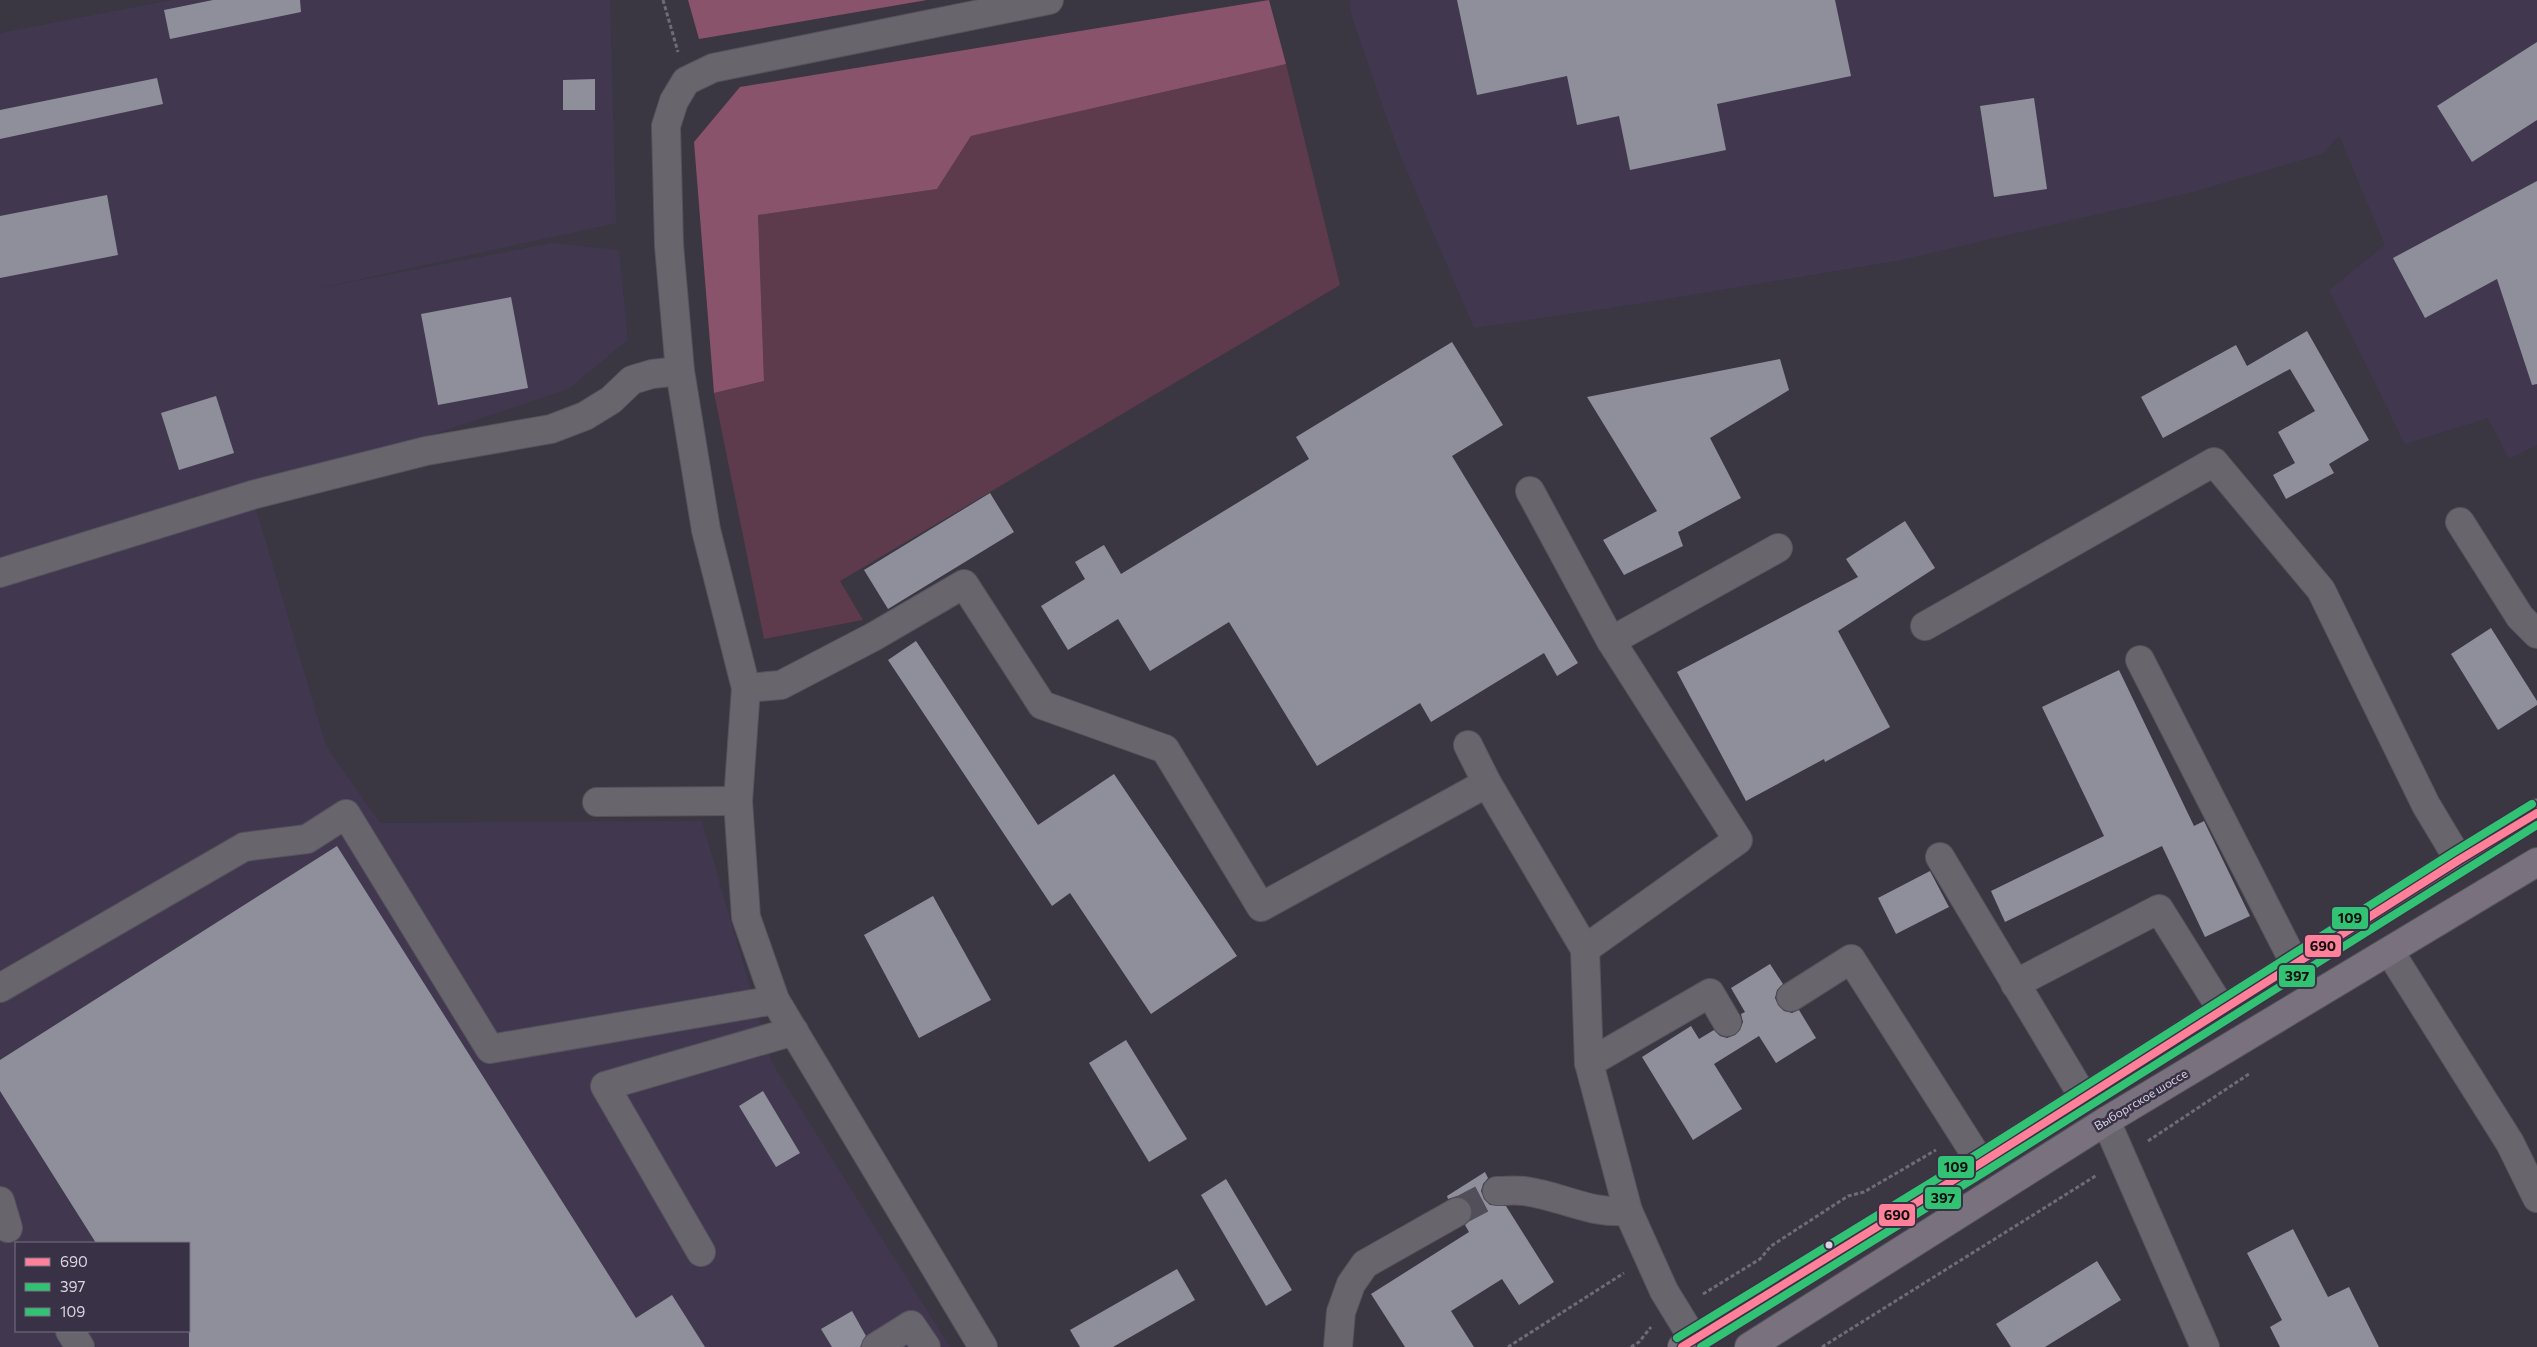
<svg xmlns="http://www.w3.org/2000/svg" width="2537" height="1347" font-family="Commissioner,sans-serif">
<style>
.built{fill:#413850;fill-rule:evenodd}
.green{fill:#5d3b4c}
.forest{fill:#8a536c}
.building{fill:#8f8f9b}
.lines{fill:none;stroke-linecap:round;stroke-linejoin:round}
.minor-tunnel{stroke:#524e5a;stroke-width:28;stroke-dasharray:28 14;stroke-linecap:butt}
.minor-casing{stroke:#56535d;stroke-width:30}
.major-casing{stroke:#56535d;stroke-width:30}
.path{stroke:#706c75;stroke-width:3;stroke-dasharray:4 2.5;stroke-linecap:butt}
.minor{stroke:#68656d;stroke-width:28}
.major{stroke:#79727e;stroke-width:28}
.bus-1-casing{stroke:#393246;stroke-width:11}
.bus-2-casing{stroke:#393246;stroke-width:11}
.bus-3-casing{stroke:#393246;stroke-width:11}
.bus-1{stroke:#ff8098;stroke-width:8}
.bus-2{stroke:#32c273;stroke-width:8}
.bus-3{stroke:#32c273;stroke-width:8}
.bus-dot{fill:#d8d4e1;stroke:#393246;stroke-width:2}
.labels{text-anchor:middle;stroke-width:5;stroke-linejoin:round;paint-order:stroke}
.street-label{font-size:12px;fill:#d8d4e1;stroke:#393246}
.line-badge{stroke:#393246;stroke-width:2}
.pale-badge-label{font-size:14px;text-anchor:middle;font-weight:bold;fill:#111}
</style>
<rect width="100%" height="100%" fill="#3a3642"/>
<g class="built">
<path d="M172,0H610L616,223L315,289L552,243L619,250L628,340L568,389L252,495L326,746L380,823L702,821L772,1063L950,1347H0V33ZM16,1243H189V1331H16Z"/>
<path d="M1349,0H2537V445L2509,459L2488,418L2405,444L2329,290L2385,245L2339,136L2322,154L2193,192L1901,260L1636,304L1474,328L1398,150L1352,17Z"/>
</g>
<path class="green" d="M1286,64L1340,285L840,581L863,620L764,639L714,393L764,381L758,215L937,189L971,136Z"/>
<g class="forest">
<path d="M688,0H927L699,39Z"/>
<path d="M1269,0L1286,64L971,136L937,189L758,215L764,381L714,393L694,142L740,87Z"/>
</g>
<g class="building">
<path d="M213,0H300L301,12L170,39L164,10Z"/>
<path d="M1457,0H1835L1851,76L1717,104L1726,150L1630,170L1619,116L1577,125L1567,76L1477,95Z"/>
<path d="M2537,42V120L2472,162L2437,106Z"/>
<path d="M157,78L163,104L0,139V110Z"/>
<path d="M595,79V110H563V80Z"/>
<path d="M2034,98L2047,189L1994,197L1980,106Z"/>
<path d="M2537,181V384L2532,385L2497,279L2425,318L2393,258Z"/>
<path d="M107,195L118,255L0,278V216Z"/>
<path d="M511,297L528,388L438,405L421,314Z"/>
<path d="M2307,331L2369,440L2329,464L2334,473L2286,499L2273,475L2295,463L2278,432L2315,411L2290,369L2163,438L2141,397L2236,345L2247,366Z"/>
<path d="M1452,342L1503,425L1452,456L1578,663L1557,676L1544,653L1431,722L1420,703L1317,766L1229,622L1150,671L1118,619L1068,650L1041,606L1085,579L1075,562L1104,545L1121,574L1309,459L1296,437Z"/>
<path d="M1780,359L1789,390L1710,438L1741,498L1678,532L1683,546L1624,575L1603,540L1657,511L1587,397Z"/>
<path d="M216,396L234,453L179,470L161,413Z"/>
<path d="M990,493L1014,532L888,609L864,570Z"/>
<path d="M1905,521L1935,568L1838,631L1890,727L1825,762L1824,759L1746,801L1677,672L1858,577L1846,559Z"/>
<path d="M2491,628L2537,701V705L2498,730L2451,654Z"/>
<path d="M916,641L1038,825L1114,774L1237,956L1151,1014L1070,893L1052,906L888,660Z"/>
<path d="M2119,670L2194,826L2204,821L2250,916L2205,937L2162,846L2005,922L1991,891L2104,836L2042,707Z"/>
<path d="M337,846L636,1318L672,1295L705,1347H189V1243H96L0,1091V1060Z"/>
<path d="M1930,871L1949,907L1896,934L1878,898Z"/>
<path d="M933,896L991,1000L919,1038L864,935Z"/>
<path d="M1770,964L1783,984L1777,990L1775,998L1778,1005L1784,1011L1792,1013L1799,1010L1816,1038L1776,1063L1759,1036L1714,1064L1742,1109L1693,1140L1642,1057L1691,1026L1699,1039L1714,1030L1720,1036L1727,1038L1735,1035L1740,1030L1743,1022L1741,1014L1745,1012L1731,988Z"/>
<path d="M1126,1040L1187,1139L1149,1162L1089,1063Z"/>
<path d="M763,1091L800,1153L776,1167L739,1106Z"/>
<path d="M1485,1172L1488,1178L1483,1184L1481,1191L1484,1199L1490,1205L1506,1206L1554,1282L1519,1305L1502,1279L1451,1311L1474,1347H1405L1371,1294L1469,1232L1465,1225L1470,1220L1473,1213L1470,1204L1464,1198L1457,1196L1448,1199L1447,1196Z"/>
<path d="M1226,1179L1292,1290L1266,1306L1201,1195Z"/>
<path d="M2293,1229L2328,1297L2349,1287L2379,1347H2280L2270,1327L2282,1320L2247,1253Z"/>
<path d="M2097,1261L2121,1300L2045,1347H2011L1996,1324Z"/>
<path d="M1177,1269L1195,1300L1113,1347H1080L1070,1330Z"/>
<path d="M852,1311L866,1336L860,1347H832L821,1329Z"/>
</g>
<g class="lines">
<path class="minor-tunnel" d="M1457,1212L1497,1191"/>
<defs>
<g id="minor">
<path d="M1530,491L1611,641L1738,840L1585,949"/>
<path d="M2460,522L2520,617L2537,634"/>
<path d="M0,573L252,495L426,451L551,429L585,416L611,400L632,380L652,374L680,371"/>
<path d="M1925,626L2214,462L2321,590L2426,805L2459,860"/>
<path d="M1611,641L1778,548"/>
<path d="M2140,660L2295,964"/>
<path d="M746,688L781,685L873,637L964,584L1042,705L1165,749L1261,907L1487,783"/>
<path d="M1468,745L1487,783L1585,949L1589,1063L1628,1211L1664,1291L1694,1340"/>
<path d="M597,802L738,801"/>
<path d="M1940,857L2084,1098"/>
<path d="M2390,952L2510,1143L2537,1198"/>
<path d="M2015,984L2159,909L2222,1010"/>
<path d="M0,988L244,847L307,839L346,814L490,1049L775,1000"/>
<path d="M1791,997L1851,959L1981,1163"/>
<path d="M1589,1063L1710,993L1727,1022"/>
<path d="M2106,1121L2205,1347"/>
<path d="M1497,1191C1506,1191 1515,1190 1524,1191C1562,1196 1588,1214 1628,1211"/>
<path d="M0,1201L8,1228"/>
<path d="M701,1252L605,1086L794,1031"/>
<path d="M70,1331L80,1347"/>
<path d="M876,1347L911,1325L926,1347"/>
<path d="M983,1347L775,1000L746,917L738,801L746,688L706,530L680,371L669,245L666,126L674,101L686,81L713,68L1049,0"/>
<path d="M1338,1347L1341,1312L1351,1284L1365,1264L1457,1212"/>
</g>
<g id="major">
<path d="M1682,1347L1981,1163L2459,860L2537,813"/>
<path d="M1749,1347L2106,1121L2537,862"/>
</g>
</defs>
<use href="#minor" class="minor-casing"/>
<use href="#major" class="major-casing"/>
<g class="path">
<path d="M663,0L678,52"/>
<path d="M2148,1141L2249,1074"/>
<path d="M1703,1294L1760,1259L1771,1246L1848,1196L1864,1192L1936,1150"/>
<path d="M1508,1347L1624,1273"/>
<path d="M1631,1347L1639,1342L1651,1327"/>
<path d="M1822,1347L2097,1175"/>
</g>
<use href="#minor" class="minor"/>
<use href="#major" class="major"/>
<defs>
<path id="bus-1" d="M1682,1347L1981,1163L2459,860L2537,813"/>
<path id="bus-2" d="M1701,1347L1986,1171L2537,825"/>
<path id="bus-3" d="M1677,1338L1976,1155L2454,852L2532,804"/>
</defs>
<use href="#bus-1" class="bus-1-casing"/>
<use href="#bus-2" class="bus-2-casing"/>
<use href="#bus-3" class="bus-3-casing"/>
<use href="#bus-1" class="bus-1"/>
<use href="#bus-2" class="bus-2"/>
<use href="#bus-3" class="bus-3"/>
</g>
<circle class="bus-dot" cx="1829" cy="1245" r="4.5"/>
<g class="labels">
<g class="street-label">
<text transform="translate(2141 1100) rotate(-31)" y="4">Выборгское шоссе</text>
</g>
</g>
<g class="line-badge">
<rect x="2331" y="906" width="38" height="24" rx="5" fill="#32c273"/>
<rect x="2304" y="934" width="38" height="24" rx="5" fill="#ff8098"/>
<rect x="2278" y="964" width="38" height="24" rx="5" fill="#32c273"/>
<rect x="1937" y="1155" width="38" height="24" rx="5" fill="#32c273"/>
<rect x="1924" y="1186" width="38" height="24" rx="5" fill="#32c273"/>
<rect x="1878" y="1203" width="38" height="24" rx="5" fill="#ff8098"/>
</g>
<g class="pale-badge-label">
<text x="2350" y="923">109</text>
<text x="2323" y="951">690</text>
<text x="2297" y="981">397</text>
<text x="1956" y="1172">109</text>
<text x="1943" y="1203">397</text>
<text x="1897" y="1220">690</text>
</g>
<rect x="15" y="1242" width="175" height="90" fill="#393246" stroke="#797384"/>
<rect x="25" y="1258" width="25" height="8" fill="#ff8098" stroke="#797384"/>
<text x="60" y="1267" font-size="15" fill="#d8d4e1">690</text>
<rect x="25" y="1283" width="25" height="8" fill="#32c273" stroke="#797384"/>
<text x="60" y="1292" font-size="15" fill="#d8d4e1">397</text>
<rect x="25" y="1308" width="25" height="8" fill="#32c273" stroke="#797384"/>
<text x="60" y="1317" font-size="15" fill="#d8d4e1">109</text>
</svg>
